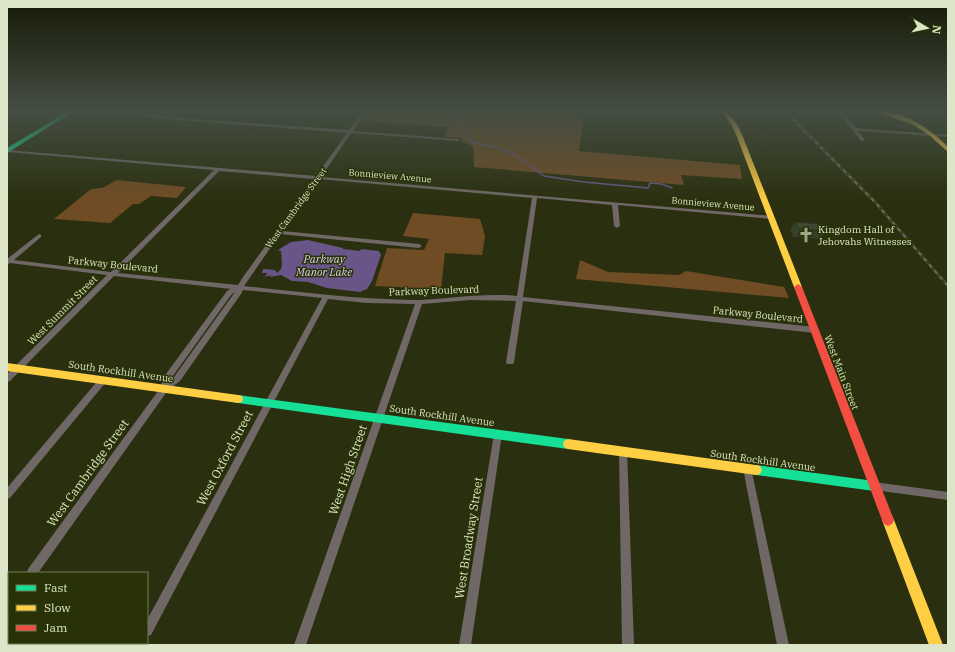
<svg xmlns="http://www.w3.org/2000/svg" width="955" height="652" font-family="'IBM Plex Serif',serif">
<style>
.green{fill:#704c25}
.water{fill:#695587}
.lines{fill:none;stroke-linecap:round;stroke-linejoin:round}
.stream{stroke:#695587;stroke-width:1.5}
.street{fill:#6f6866;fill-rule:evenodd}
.fast{fill:#16e098;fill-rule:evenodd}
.slow{fill:#ffcf43;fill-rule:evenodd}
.jam{fill:#f24e42;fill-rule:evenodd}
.rail-casing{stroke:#676757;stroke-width:2.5}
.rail{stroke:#293207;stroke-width:1.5;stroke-dasharray:4;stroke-linecap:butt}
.wall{fill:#353f2a}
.building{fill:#3e4931;stroke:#2b3322}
.labels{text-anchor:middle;stroke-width:3;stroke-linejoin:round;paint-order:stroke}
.far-street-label{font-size:9px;fill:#dce5c8;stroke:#293207}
.poi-label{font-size:10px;fill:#dce5c8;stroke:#293207;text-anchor:start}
.street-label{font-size:10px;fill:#dce5c8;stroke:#293207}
.water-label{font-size:11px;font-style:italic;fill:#dacff2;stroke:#293207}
.near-street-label{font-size:12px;fill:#dce5c8;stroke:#293207}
</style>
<rect width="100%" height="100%" fill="#2a300f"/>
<g class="green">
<path d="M238,110H360L331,112Z"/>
<path d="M371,110H490L584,118L579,151L740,165L742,179L681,175L684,185L474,167L473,146L463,142L461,138L445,137L448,127L362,121Z"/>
<path d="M117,180L186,187L177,198L151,196L139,204H133L110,223L54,219L91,189L102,188Z"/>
<path d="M413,213L480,219L485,236L482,255L445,253L441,289L375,286L387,248L424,250L429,239L403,236Z"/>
<path d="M580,260L608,272L679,275L686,271L784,287L789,298L576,279Z"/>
</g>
<path class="water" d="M308,240L343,248V249L360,251L361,249L379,251L381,255L372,281L367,289L360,292L327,288L308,282L292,281L281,275L270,277L271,275L262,278L266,276V274L269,273H262L263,269L275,270L277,273L281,269L282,264L281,251L278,250L291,242Z"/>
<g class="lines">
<path class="stream" d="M415,110L437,111L456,116L472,143L493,146L516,155L544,176L584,182L648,188L650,183L662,184L672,188"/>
<g class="street">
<path d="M129,110H134L146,114L166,117L349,130L364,110H368L353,131L458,139L460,140L458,141L351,133L321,177L773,216L774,217L771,219L618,205L620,226L617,228L614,226L612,205L537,198L523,297L815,327L819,330L815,333L523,301L514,362L513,364H507L506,362L516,301L470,300L422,304L306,645H294L415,304L367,303L328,299L151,635L147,636V620L322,298L243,290L241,294L180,381L168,390L38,573H27L28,569L161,387L163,378L227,291L231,289L114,276L10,381L7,382V374L107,275L10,263L7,265V259L39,234L41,235V237L14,260L111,272L214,170L8,152L7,150L316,176L347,133L166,119L143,116ZM219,171L314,179L243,277L238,285L118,273ZM319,179L532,198L517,296C481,292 446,300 410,300C355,299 299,292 244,286L280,234L419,248L422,246L419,244L282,231ZM235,292L174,377L170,380L231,295Z"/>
<path d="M837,110H841L856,128L948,135V137L858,131L865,140L863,141H861Z"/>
<path d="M103,377L106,378L107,380L106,382L10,498L7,499V488L100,378Z"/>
<path d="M498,430L501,431L502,434L471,645H459L494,434L495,431Z"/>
<path d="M623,447L626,448L627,451L634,645H622L619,451L620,448Z"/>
<path d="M747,464L750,465L751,468L789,645H777L743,468L744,465Z"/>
<path d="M874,482L948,492V500L874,490L871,489L869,486L871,483Z"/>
<path d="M9,601V612L7,613V602Z"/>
<path d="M135,643H147L146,645H134Z"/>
</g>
<g class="fast">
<path d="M70,110H76L7,153V148Z"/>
<path d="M238,395L568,439L572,441L573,444L572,447L568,449L238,403L234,402L233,399L234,396Z"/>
<path d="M756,465L874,481L878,482L880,486L878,490L874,491L756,475L752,474L750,470L752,466Z"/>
</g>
<g class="slow">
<path d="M721,110H725L737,124L743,137L802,287L801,289H795L794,287L737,137L731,124Z"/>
<path d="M870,110C896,106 931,129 948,147V152L929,135L912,124Z"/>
<path d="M7,363L238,395L242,396L243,399L242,402L238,403L7,371Z"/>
<path d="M568,439L756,465L760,466L762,470L760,474L756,475L568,449L564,447L563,444L564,441Z"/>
<path d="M888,514L892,516L894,520L943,645H929L882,520L884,516Z"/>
</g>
<path class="jam" d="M798,284L802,287L894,520L892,524L888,526L884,524L882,520L794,287Z"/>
<defs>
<path id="rail" d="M784,110L875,202L948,286"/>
</defs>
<use href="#rail" class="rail-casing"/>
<use href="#rail" class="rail"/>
</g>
<path class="wall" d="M795,222L826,231L821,239L793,237L790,230Z"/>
<path class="building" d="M795,222L822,224L826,231L798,228Z"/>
<linearGradient id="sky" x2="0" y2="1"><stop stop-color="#171a08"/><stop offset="0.55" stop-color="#444e42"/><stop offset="1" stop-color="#444e42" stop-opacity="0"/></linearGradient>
<rect width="955" height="201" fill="url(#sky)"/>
<defs>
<symbol id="church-bare" viewBox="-9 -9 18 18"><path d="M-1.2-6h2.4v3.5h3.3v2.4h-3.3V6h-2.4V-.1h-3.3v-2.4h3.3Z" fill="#9ea687" stroke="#293207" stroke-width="2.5" paint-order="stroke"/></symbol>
</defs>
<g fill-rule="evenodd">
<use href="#church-bare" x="795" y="224" width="22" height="22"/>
</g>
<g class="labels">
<g class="far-street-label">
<text transform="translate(390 176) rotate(5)" y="3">Bonnieview Avenue</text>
<text transform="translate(713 204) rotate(5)" y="3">Bonnieview Avenue</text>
<text transform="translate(296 208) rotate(-54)" y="3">West Cambridge Street</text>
</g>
<g class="poi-label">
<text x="818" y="233">Kingdom Hall of<tspan x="818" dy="12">Jehovahs Witnesses</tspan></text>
</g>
<g class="street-label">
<text transform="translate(113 264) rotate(6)" y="4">Parkway Boulevard</text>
<text transform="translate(434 290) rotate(-2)" y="4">Parkway Boulevard</text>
<text transform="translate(62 310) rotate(-45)" y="4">West Summit Street</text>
<text transform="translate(758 314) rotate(6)" y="4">Parkway Boulevard</text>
<text transform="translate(121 371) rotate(8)" y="4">South Rockhill Avenue</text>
<text transform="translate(842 372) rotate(69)" y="4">West Main Street</text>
<text transform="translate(442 415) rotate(8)" y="4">South Rockhill Avenue</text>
<text transform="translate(763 460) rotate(8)" y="4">South Rockhill Avenue</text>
</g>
<g class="water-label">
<text x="324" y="263">Parkway<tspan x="324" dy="13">Manor Lake</tspan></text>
</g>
<g class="near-street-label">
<text transform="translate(225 458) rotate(-62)" y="4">West Oxford Street</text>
<text transform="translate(348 470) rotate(-71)" y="4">West High Street</text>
<text transform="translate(88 473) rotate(-54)" y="4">West Cambridge Street</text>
<text transform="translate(469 538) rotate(-81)" y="4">West Broadway Street</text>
</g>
</g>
<rect width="955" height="652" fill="none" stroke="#dce5c8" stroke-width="16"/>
<rect x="8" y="572" width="140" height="72" fill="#293207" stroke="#717a54"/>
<rect x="16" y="585" width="20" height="6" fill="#16e098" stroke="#717a54"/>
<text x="44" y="592" font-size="12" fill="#dce5c8">Fast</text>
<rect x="16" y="605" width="20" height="6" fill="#ffcf43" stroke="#717a54"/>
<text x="44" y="612" font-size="12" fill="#dce5c8">Slow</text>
<rect x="16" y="625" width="20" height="6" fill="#f24e42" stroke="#717a54"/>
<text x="44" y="632" font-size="12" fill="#dce5c8">Jam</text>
<g transform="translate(927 28) rotate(99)" stroke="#293207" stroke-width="3" paint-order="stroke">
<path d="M0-3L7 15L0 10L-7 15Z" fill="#dce5c8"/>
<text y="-6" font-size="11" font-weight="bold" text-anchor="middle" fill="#dce5c8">N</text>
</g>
</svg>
